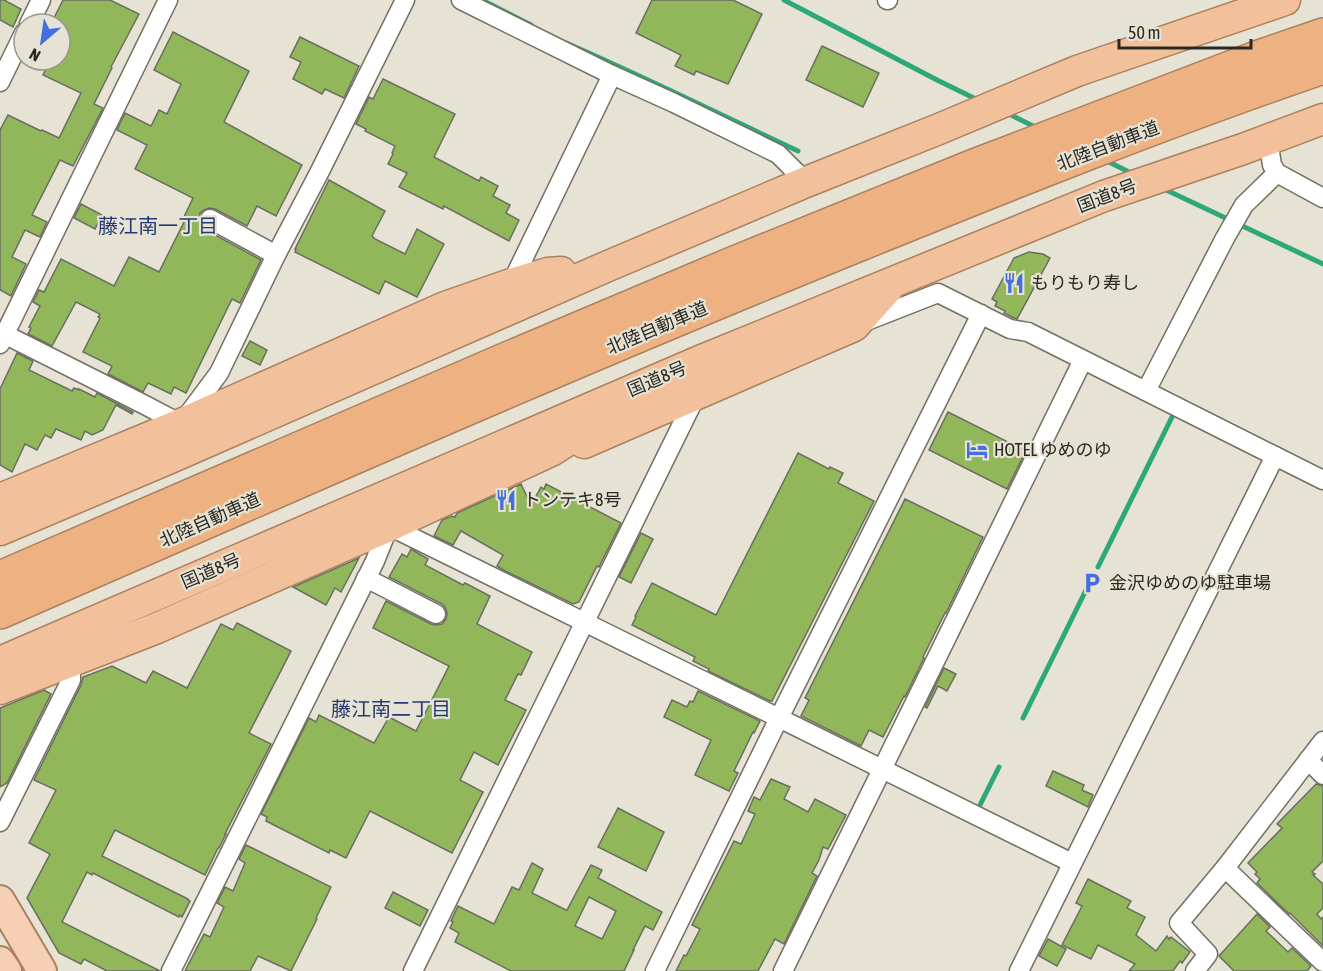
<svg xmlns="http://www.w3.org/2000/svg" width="1323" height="971" font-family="'Asap Condensed','Noto Sans JP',sans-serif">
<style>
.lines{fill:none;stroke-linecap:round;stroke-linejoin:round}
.stream{stroke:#2ea878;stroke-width:5}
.building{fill:#91b75a;stroke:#686e62;stroke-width:1.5;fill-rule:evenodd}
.minor-casing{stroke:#736f62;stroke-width:21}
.primary-casing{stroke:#a98160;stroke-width:32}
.trunk-casing{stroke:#a98160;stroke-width:33}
.motorway-casing{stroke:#a98160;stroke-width:36}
.minor{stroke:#fff;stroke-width:18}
.primary{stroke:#f5d0b4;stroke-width:28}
.trunk{stroke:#f2c09b;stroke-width:30}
.motorway{stroke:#eeb182;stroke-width:33}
.labels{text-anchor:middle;stroke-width:4.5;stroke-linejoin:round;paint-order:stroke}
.street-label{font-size:18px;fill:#292822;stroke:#e7e3d4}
.poi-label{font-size:18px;fill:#292822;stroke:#e7e3d4;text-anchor:start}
.neighbourhood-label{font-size:20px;fill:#243a72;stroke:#e7e3d4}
</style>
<rect width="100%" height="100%" fill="#e7e3d4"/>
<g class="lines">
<g class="stream">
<path d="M482,0L531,25"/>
<path d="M784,0L937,80L980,101"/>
<path d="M566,43C645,77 721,115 798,151"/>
<path d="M1005,112L1037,128"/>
<path d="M1105,160L1135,175"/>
<path d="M1162,188L1323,264"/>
<path d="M1098,567L1173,415"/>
<path d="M1023,718L1086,590"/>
<path d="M979,807L999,767"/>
</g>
</g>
<g class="building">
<path d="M0,0H4L21,9L13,27L0,20Z"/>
<path d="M63,0H110L139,14L111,67L112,68L94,104L103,108L73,166L60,160L32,215L47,222L40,237L25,230L12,257L26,264L11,296L0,290V130L8,115L41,131L42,130L59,138L81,93L43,75L50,60H60V24L52,22Z"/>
<path d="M652,0H733L762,14L728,84L696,71L694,75L675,66L681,55L636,33Z"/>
<path d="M173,32L249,71L224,122L302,165L276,216L257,206L247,226L215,209L209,208L204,210L200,213L199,220L201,225L204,229L261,260L240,303L232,299L186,393L174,387L171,394L148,383L143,392L108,374L112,366L83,352L100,318L98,317L100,314L76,302L52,346L28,334L31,328L29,327L40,306L33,302L39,290L44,292L61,259L114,286L129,257L159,272L186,218L184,217L193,198L135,169L147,145L117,130L125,113L151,126L159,110L167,114L181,84L154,70Z"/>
<path d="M300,37L359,66L344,98L325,89L322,94L293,79L301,62L290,57Z"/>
<path d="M822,46L879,73L863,107L806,80Z"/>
<path d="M383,79L455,114L434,157L479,181L481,177L498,186L493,196L510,205L506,213L519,220L509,241L444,206L443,209L399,187L407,173L388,164L393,154L392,153L395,146L365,131L366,129L356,124L369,97L373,99Z"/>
<path d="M329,180L385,211L372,236L375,239L405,254L417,229L444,244L417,297L385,281L379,294L295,252L296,249H295Z"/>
<path d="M81,204L102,215L95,229L74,218Z"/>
<path d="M1029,252L1043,254L1050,258L1017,319L1014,318L1004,313L1005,311L995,306L997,302L992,299L1014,258Z"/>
<path d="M250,341L267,350L260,365L242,356Z"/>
<path d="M17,353L33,361L29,370L72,391L74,388L79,390V389L95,397L97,393L133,412L132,414L116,405L103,430L92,435L85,431L81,440L56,429L51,438L45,435L37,450L25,444L12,472L0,465V389Z"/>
<path d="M948,412L1026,451L1007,489L929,450Z"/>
<path d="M798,453L829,469L830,467L843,473L838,483L874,501L772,701H770L708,671L709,669L693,661L695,657L632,625L636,617L635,616L652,583L716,615Z"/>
<path d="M521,484L531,505L541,487L544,489L546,484L621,523L599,567L597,566L579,602L573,604L505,571L497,566L503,555L461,531L453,545L434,536L442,520L452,516L455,517L457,513Z"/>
<path d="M905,499L983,537L946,613H945L923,657L924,658L905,697L904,696L883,737L869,730L861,746L801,716L809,700L805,698Z"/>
<path d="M641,533L653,539L631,583L619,577Z"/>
<path d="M411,549L428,559L425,565L463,585L465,583L490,596L477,624L532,652L521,675L518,674L505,700L526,710L498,765L474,752L460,780L483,792L452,853L370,811L346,858L330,850L329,853L266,821L267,817L261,814L309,718L316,722L319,715L374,743L389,717L416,731L449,666L373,628L386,601L431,624L436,625L442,624L446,619L447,613L445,607L442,604L389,577L402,554L407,557Z"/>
<path d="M359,558L341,592L335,588L326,605L293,587Z"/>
<path d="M237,623L291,651L249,733L271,744L225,834H226L219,848H218L205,875L115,830L102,856L188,899V900L190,901L182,917L180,915L179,917L93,873L92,875L87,872L62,922L160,971H107L84,959L81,964L59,953L27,898L50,854L29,843L56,790L34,780L81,685L83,677L112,666L146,683L153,671L187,688L221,624L233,630Z"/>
<path d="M944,668L956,674L947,691L938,686L927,708L925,707Z"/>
<path d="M44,690L51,694L7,783L0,787V708Z"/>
<path d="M698,691L760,721L754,733L753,732L734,771L738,773L729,791L695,775L711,740L664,717L672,700L687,707L690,701L693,702Z"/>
<path d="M1053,771L1084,785L1082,790L1093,795L1088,807L1046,786Z"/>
<path d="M771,779L790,787L784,799L808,812L815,799L846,815L828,849L823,847L819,860L812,873L817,876L784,944L775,939L758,971H676L684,955L686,956L700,929L692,925L734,841L741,844L755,814L748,811L754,797L760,800Z"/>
<path d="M1316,784L1323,786V861L1312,872L1315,874L1313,875L1323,884V908L1317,914L1321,919L1323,917V946L1290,913L1289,914L1257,883L1260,879L1255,874L1257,872L1248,863L1282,828L1277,824Z"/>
<path d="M618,808L664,832L646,871L598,847Z"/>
<path d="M246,845L331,887L316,918L317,919L291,971L258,956L250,971H185L204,934L210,937L224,907L217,903L225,887L233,891L245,863L239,859Z"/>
<path d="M532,863L543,869L532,893L566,910H567L591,865L602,870L598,878L662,912L653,930L645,926L633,950H634L624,971H511L455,942L459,933L450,928L453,922L451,921L458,906L494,924L512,887L519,890ZM589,897L616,911L602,939L575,926Z"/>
<path d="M1088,879L1131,901L1127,908L1145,917L1136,935L1156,951L1167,936L1169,939L1171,937L1190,952L1182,963L1180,961L1173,971H1129L1135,964L1098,945L1091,959L1062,945L1082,906L1076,903Z"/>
<path d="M393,892L428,910L420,926L385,908Z"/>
<path d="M1257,914L1270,927L1266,931L1288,952L1292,948L1311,966L1307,971H1234L1219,956Z"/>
<path d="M1048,939L1066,949L1057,966L1039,956Z"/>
</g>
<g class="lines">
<defs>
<g id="minor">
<path d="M461,0L612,75L674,103L778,154L806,182"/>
<path d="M887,0H888"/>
<path d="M29,24L41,0"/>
<path d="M0,82L24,33"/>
<path d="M1268,139L1272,165L1277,173L1323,198"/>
<path d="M210,219L276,255"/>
<path d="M511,284L612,75"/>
<path d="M864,322L938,293L1010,329L1028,332L1275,456"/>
<path d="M0,332L143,404L181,424L219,373L276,255L318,175L405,0"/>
<path d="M0,344L168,0"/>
<path d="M1146,391L1225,238L1244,205L1277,173"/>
<path d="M366,578L436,614"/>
<path d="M1323,741L1225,868L1323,962"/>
<path d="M1308,760L1323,775"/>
<path d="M0,822L71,680V675L67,664"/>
<path d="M171,971L375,561L389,526L779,718L981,314"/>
<path d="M413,971L692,404L690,396"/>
<path d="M655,971L779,718L1072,863"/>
<path d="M783,971L1083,360"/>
<path d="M1019,971L1275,456L1323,480"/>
<path d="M1195,971L1208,954L1179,923L1225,868"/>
</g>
<g id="primary">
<path d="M0,900L42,971"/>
<path d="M0,961L7,971"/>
</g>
<g id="trunk">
<path d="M584,443L854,326L888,288"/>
<path d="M0,499L181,424L445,307L511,284L548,273L561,272"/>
<path d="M0,530L168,459L608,266L806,182L939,129L1077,71L1285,0"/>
<path d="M0,662L702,360L1104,196L1243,149L1323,119"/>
<path d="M0,689L157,628L389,526L551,451L601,419"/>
</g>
<g id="motorway">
<path d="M0,578L507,359L732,264L974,166L1259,57L1323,35"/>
<path d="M0,612C286,487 571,361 860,244C1013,182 1167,120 1323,67"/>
</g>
</defs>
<use href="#minor" class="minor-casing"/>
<use href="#primary" class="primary-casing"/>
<use href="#trunk" class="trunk-casing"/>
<use href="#motorway" class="motorway-casing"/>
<use href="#minor" class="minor"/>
<use href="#primary" class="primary"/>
<use href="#trunk" class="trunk"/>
<use href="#motorway" class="motorway"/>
</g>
<defs>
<symbol id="restaurant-bare" viewBox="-9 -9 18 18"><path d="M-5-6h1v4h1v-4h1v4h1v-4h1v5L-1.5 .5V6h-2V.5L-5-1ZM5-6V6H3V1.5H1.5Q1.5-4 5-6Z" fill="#446fe1" stroke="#e7e3d4" stroke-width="2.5" paint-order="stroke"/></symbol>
<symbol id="hotel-bare" viewBox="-9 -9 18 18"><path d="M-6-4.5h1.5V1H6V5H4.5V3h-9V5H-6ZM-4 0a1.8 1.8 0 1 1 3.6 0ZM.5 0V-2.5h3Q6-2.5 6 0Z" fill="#446fe1" stroke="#e7e3d4" stroke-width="2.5" paint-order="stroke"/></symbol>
<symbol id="parking-bare" viewBox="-9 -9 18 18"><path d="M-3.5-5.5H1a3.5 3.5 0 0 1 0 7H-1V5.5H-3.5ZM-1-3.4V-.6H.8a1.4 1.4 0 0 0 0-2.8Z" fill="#446fe1" stroke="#e7e3d4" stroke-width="2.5" paint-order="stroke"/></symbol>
</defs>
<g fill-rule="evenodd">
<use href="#restaurant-bare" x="999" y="268" width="30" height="30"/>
<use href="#hotel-bare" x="962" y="435" width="30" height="30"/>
<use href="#restaurant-bare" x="491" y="485" width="30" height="30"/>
<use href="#parking-bare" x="1077" y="568" width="30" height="30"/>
</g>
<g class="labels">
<g class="street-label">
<text transform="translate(1108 146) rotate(-21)" y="6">北陸自動車道</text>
<text transform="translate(1107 196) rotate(-21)" y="6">国道8号</text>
<text transform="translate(657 328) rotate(-23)" y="6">北陸自動車道</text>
<text transform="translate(657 379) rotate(-23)" y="6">国道8号</text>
<text transform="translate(210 520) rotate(-24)" y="6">北陸自動車道</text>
<text transform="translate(211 571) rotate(-23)" y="6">国道8号</text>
</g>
<g class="poi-label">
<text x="1031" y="289">もりもり寿し</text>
<text x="994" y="456">HOTEL ゆめのゆ</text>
<text x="523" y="506">トンテキ8号</text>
<text x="1109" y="589">金沢ゆめのゆ駐車場</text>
</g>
<g class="neighbourhood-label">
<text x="158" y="233">藤江南一丁目</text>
<text x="391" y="716">藤江南二丁目</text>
</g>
</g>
<g transform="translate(42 42) rotate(209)"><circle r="28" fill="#e7e3d4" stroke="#9b988d" stroke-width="1.5"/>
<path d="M0-4.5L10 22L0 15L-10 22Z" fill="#446fe1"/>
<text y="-9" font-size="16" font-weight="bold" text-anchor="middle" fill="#292822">N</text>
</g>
<path d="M1119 39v9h132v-9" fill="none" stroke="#292822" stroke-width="3"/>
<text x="1128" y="39" font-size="18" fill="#292822" stroke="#e7e3d4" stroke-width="4.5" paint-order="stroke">50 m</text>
</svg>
